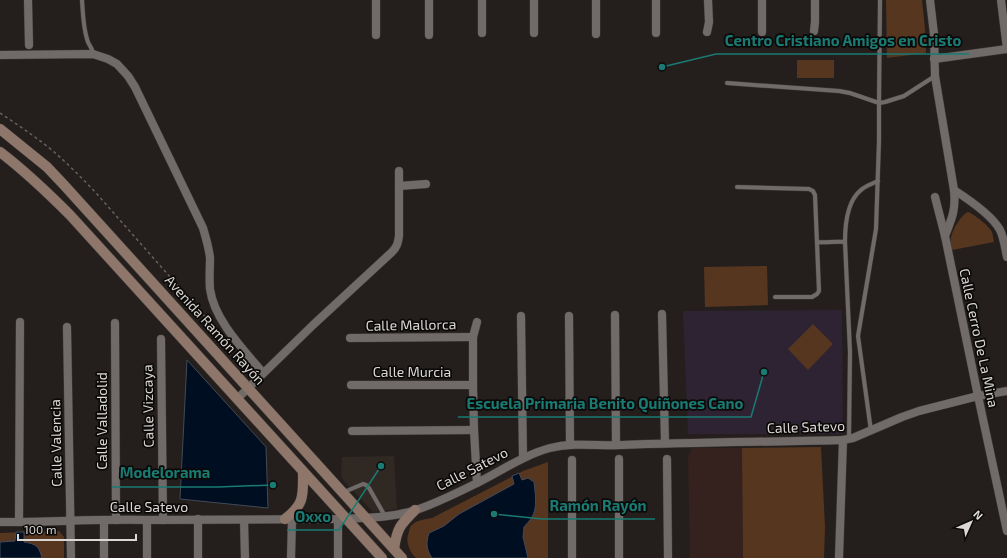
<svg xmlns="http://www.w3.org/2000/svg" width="1007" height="558" font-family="'Exo 2',sans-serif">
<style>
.built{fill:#302822}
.industrial{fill:#35221e}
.education{fill:#2d2332}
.green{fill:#573620}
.water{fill:#000e21;stroke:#414a57}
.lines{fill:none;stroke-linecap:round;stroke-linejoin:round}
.lane-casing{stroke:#3e3a38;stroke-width:5}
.street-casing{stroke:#3e3a38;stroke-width:9}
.secondary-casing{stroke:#3e3a38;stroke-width:11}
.path{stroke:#666260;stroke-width:1.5;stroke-dasharray:3 3;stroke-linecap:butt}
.lane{stroke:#706b68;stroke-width:4}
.street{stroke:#706b68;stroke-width:8}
.secondary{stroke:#8e776a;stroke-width:10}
.labels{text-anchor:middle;stroke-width:3.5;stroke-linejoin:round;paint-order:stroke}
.street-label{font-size:14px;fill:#dad7d5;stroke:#0c0a09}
.leader{fill:none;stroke:#197b73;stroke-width:1.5}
.callout-dot{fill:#197b73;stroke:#0c0a09;stroke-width:1.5}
.callout-label{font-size:15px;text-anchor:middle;font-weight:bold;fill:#197b73;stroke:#0c0a09;stroke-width:3.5;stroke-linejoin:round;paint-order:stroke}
</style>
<rect width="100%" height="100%" fill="#241f1d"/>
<path class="built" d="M394,456L397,509L373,512L344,481L341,476L342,457Z"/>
<path class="industrial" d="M691,448H742L743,558H690L688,454L690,455Z"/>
<path class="education" d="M842,310L843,434H688L683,311Z"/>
<g class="green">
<path d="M886,0H922L925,29L926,53L887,58Z"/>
<rect x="797" y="60" width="37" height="18"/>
<path d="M968,212C974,214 989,226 992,232C993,235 993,239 994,242L952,250C951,246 950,241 951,237C953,229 961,215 968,212Z"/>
<path d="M767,266L768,305L705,307L704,267Z"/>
<path d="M813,324L833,344L808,370L788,349Z"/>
<path d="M821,447L825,527L824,558H743L742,448Z"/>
<path d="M548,462V558H416C409,551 405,541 409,532C409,530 410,527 411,526C416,520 426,519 432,518L523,471Z"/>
<path d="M59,531L64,537V558H0V533Z"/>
</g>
<g class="water">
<path d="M187,360L266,447L268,508L180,499Z"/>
<path d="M519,473L522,480L528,478L534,482C535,493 538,507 532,517C530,521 526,524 524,527L523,537L528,558H432C426,549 426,543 429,533L444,526L459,514L514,484L512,476Z"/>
<path d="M16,532H24V542C36,544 39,546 42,558H0V542L15,541Z"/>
</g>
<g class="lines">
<defs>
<g id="lane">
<path d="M82,0C83,13 83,26 87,39C88,45 93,48 93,54"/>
<path d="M727,83L839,91L850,93L879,103L885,102L904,96L935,76"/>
<path d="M737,187L809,189L813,191L815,195L819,291L817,294L812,297H775"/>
<path d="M817,242C826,243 836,241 845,242C845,226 847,201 861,190C865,186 872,184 878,181"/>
<path d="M845,242L850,352L849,439"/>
<path d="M871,431L858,336L876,229L879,141V103L880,0"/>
<path d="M344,492L363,484L366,485L369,488L385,516"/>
</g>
<g id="street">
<path d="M28,0L29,45"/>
<path d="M376,0V35"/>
<path d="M429,0V35"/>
<path d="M534,0V33"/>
<path d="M596,0V34"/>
<path d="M656,0V33"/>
<path d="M762,0V32"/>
<path d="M930,0L934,34L935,76L954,190C956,210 952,218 945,236"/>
<path d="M1001,0L1007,49"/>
<path d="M814,31L815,22V0"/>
<path d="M707,32L709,22L708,0"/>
<path d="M482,33V0"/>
<path d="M0,55L93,54L108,59L117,64L128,76L135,87L203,228C206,238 209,248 210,258C210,268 209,279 210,289C214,320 244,350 263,373"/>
<path d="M934,59L1007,49"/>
<path d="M399,186L426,184"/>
<path d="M954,190C968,199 992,215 1000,230C1004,238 1005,248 1007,257"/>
<path d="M935,197L945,236L978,396L1007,531"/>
<path d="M662,314L665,443"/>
<path d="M615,315L616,445"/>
<path d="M521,316L523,458"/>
<path d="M569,316L570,444"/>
<path d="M115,323L116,520"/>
<path d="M67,327L71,558"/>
<path d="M350,338L473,337"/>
<path d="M161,339L163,520"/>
<path d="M351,385H473"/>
<path d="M237,399L313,325L392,252C397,247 398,243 399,236V171"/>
<path d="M352,431L474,430"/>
<path d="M667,459L668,558"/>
<path d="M477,483L474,430L473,385V337L477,322"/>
<path d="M198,519V558"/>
<path d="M338,519V558"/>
<path d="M147,520V558"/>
<path d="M244,520L245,558"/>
<path d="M0,522C49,522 98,519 147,520L338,519C364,518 391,518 416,510C437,503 457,493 477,483C501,471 524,455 550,448C574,442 598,446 622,445C696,442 769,442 843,440L853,438L902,417L919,411L978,396L1007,391"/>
<path d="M19,522L20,322"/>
<path d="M104,558V520"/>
<path d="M291,558L292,519"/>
<path d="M572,558V460"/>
<path d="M619,558V459"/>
<path d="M839,558L843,440"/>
</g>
<g id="secondary">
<path d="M0,129L47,167L64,185L402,558"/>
<path d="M0,152C25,171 48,193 70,215L382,558"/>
<path d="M285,519C305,504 303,495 303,472"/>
<path d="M394,549C397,528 400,525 415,510"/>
</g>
</defs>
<use href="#lane" class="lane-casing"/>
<use href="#street" class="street-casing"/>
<use href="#secondary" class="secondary-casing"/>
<path class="path" d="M0,113C18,125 36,137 53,151C68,164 83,179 97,194L223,337"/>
<use href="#lane" class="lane"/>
<use href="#street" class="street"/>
<use href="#secondary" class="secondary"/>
</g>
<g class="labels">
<g class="street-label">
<text transform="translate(411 325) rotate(-1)" y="5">Calle Mallorca</text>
<text transform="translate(215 330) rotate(48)" y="5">Avenida Ramón Rayón</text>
<text transform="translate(979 338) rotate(78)" y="5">Calle Cerro De La Mina</text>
<text x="412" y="377">Calle Murcia</text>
<text transform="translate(148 406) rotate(-91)" y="5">Calle Vizcaya</text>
<text transform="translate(102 421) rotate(-90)" y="5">Calle Valladolid</text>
<text transform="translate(806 427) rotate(-2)" y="5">Calle Satevo</text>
<text transform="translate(56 443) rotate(-91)" y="5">Calle Valencia</text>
<text transform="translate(472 469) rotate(-27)" y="5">Calle Satevo</text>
<text x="149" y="512">Calle Satevo</text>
</g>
</g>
<path class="leader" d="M662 67L716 54H969M764 372L751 417H458M273 485L218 487H112M494 514L542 519H655M381 466L339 530H287"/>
<g class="callout-dot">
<circle cx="662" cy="67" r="4"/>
<circle cx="764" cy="372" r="4"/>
<circle cx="273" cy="485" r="4"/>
<circle cx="494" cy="514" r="4"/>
<circle cx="381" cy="466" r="4"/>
</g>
<g class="callout-label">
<text x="843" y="46">Centro Cristiano Amigos en Cristo</text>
<text x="605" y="409">Escuela Primaria Benito Quiñones Cano</text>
<text x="165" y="478">Modelorama</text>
<text x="598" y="511">Ramón Rayón</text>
<text x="313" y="522">Oxxo</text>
</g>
<g transform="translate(971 522) rotate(45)" stroke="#0c0a09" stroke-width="3" paint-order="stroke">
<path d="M0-3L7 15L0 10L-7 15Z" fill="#dad7d5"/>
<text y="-6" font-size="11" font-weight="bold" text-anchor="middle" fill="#dad7d5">N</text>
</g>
<path d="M18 534v6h118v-6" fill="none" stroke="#dad7d5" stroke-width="2"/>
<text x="24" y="534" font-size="12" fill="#dad7d5" stroke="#0c0a09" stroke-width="3" paint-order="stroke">100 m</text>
</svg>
